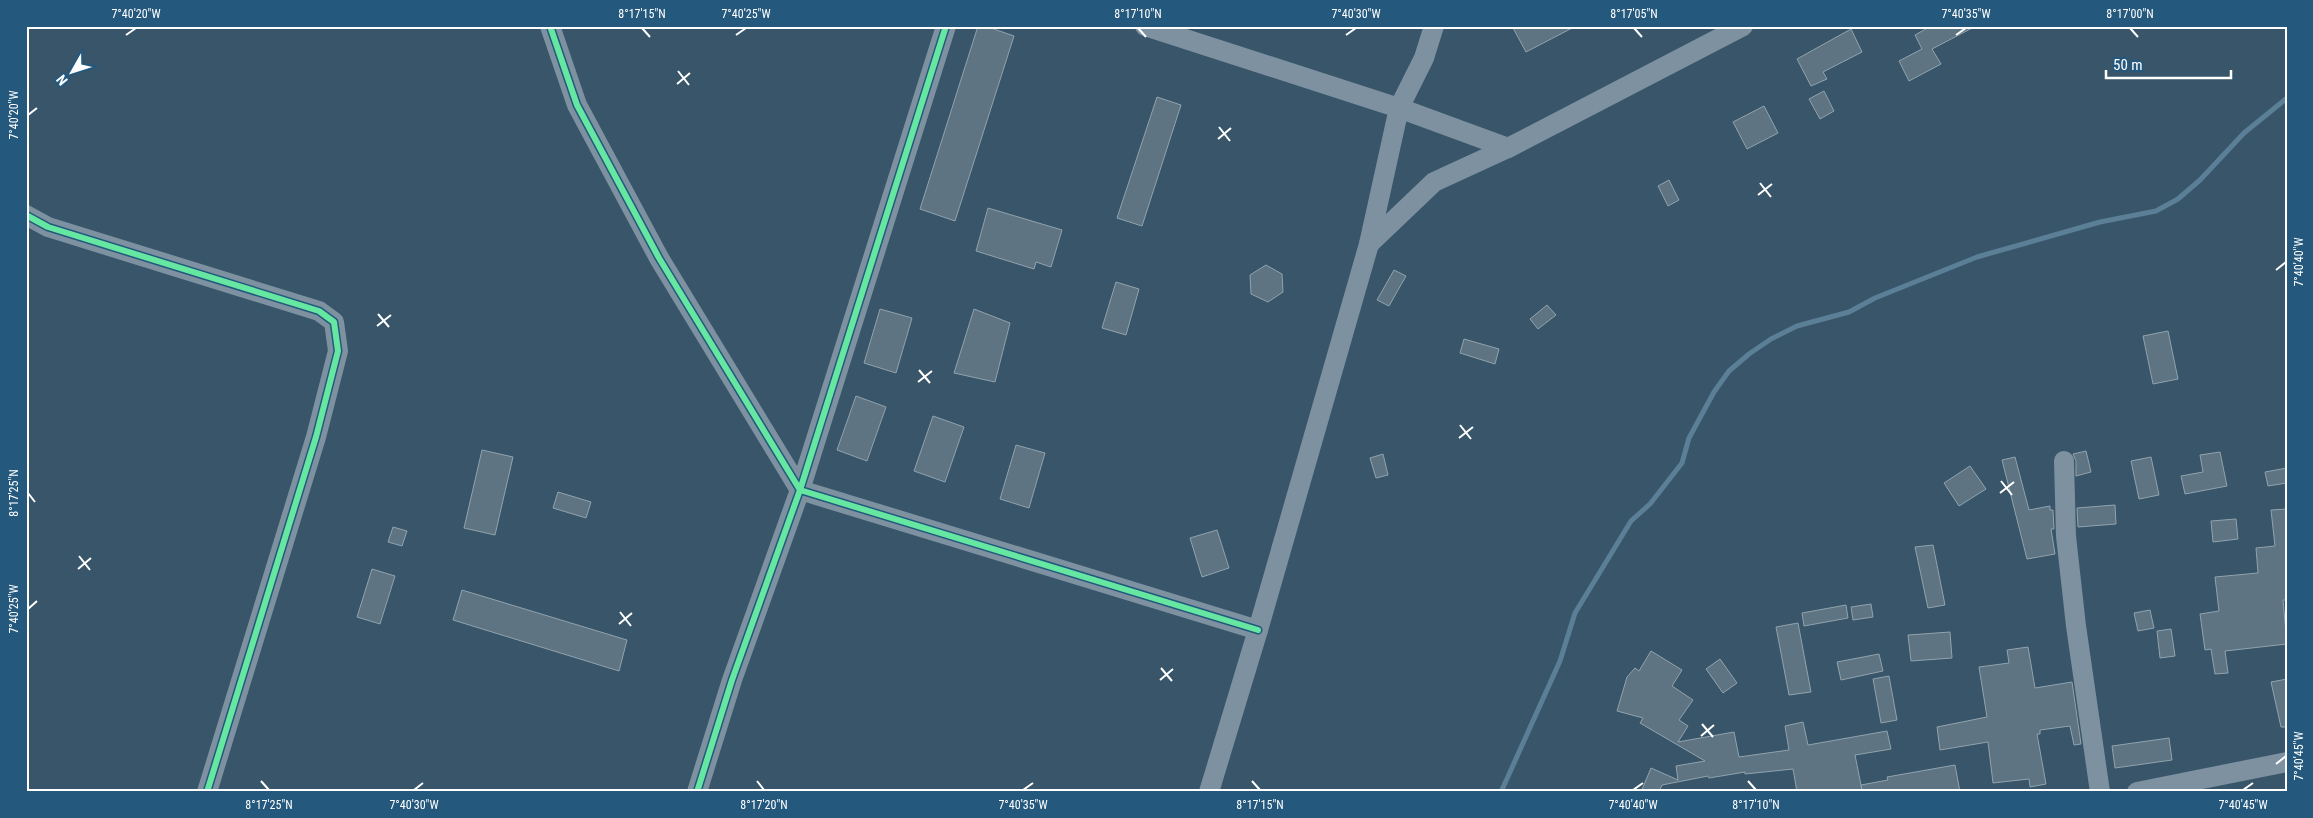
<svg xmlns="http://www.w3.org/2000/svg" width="2313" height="818" font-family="'Roboto Condensed',sans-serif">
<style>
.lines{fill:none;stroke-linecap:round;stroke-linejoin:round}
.stream{stroke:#5a7f97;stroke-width:5}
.building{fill:#5e7483;stroke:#91a3ae}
.minor{stroke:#7d91a0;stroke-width:20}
.cycleway-casing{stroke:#24597d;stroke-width:9}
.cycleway{stroke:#66e7a1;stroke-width:6}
.ticks{fill:none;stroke:#fff;stroke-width:2}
.neatline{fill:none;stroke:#fff;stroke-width:2}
.ticks-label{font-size:12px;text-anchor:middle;fill:#fff}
</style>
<rect width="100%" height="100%" fill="#385569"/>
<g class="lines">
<path class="stream" d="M1501,792L1560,661L1575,613L1631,521L1650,504L1682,463L1689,438L1714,392L1729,371L1749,354L1771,339L1797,326L1849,312L1875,298L1977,257L2100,222L2156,211L2178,199L2200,180L2244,133L2287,98"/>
</g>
<g class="building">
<path d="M978,26H985L1014,36L955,221L920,209Z"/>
<path d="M1512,26H1576L1526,52Z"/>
<path d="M1931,26H1976L1932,49L1941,64L1909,81L1899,61L1922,49L1915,35Z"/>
<path d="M1851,29L1862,52L1823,72L1827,79L1811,86L1797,59Z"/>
<path d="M1824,91L1834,111L1820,119L1809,99Z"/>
<path d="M1157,97L1181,105L1142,226L1117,218Z"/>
<path d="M1764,106L1778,133L1747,149L1733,122Z"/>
<path d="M1669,180L1679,200L1668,206L1658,186Z"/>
<path d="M988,208L1062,230L1051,267L1036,262L1034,269L976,251Z"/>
<path d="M1266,265L1282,274L1283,292L1268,302L1251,294L1250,275Z"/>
<path d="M1394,270L1406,276L1389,306L1377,300Z"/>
<path d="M1116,282L1139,289L1126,335L1102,328Z"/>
<path d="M1547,305L1556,315L1538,329L1530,319Z"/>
<path d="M880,309L912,318L896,373L864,363Z"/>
<path d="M974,309L1010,323L995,382L954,373Z"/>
<path d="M2168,331L2178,379L2153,384L2143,336Z"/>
<path d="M1464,339L1499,349L1495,364L1460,353Z"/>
<path d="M856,396L886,407L867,461L837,450Z"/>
<path d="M933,416L964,427L945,482L914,471Z"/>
<path d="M1016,445L1045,453L1029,508L1000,499Z"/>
<path d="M482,450L513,457L495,535L464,528Z"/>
<path d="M2086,451L2091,472L2076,476V461L2073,454Z"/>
<path d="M2220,452L2227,486L2185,494L2181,476L2203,472L2200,455Z"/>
<path d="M1383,454L1388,475L1376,478L1370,458Z"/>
<path d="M2015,457L2029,510L2050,506V510H2053L2054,529H2051L2055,554L2027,559L2002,460Z"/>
<path d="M2151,457L2159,495L2139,499L2131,461Z"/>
<path d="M1970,466L1986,489L1959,506L1944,483Z"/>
<path d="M2287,468V483L2268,486L2265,472Z"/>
<path d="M558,492L591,502L586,518L553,508Z"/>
<path d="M2115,505L2116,524L2078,527L2077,508Z"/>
<path d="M2287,509V600H2283L2287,644L2225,651L2228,673L2215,674L2211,649L2205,650L2200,614L2219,611L2215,577L2258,573L2256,548L2275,546L2271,510Z"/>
<path d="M2236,519L2238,539L2213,542L2211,521Z"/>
<path d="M393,527L407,531L402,546L388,542Z"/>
<path d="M1217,530L1229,568L1202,577L1190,538Z"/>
<path d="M1933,545L1945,605L1928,608L1915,547Z"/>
<path d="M372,569L395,576L380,624L357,617Z"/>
<path d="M462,590L627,640L619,671L453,620Z"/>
<path d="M1871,604L1873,617L1853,620L1851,607Z"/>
<path d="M1846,605L1848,618L1804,626L1802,613Z"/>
<path d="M2150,610L2154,628L2138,631L2134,613Z"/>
<path d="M1798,623L1811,692L1789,695L1776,627Z"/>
<path d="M2171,629L2175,656L2160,658L2157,631Z"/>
<path d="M1950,632L1952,658L1911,661L1908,635Z"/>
<path d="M2028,647L2035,688L2072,682L2081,744L2074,745L2070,726L2040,730V734H2037L2046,784L2030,787L2029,779L1993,783L1988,742L1940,750L1937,727L1987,717L1979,667L2009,663L2007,650Z"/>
<path d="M1651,651L1682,670L1672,686L1693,700L1679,720L1688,726L1678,742L1734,732L1739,757L1789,750L1785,726L1803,722L1808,745L1887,731L1891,749L1855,755L1862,790L1861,785L1888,780L1887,777L1955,765L1960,792H1797L1793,769L1745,774V772L1709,778L1708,776L1662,785L1659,792H1641L1651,768L1678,780L1676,766L1705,761L1640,723L1643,718L1617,711L1627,677L1635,668L1639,671Z"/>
<path d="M1879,654L1883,671L1841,680L1837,662Z"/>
<path d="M1720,659L1737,683L1723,693L1706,669Z"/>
<path d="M1889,676L1897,720L1881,723L1873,679Z"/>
<path d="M2287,679V727H2281L2271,682Z"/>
<path d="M2169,738L2172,760L2115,768L2112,746Z"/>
</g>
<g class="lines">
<g class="minor">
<path d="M550,26L577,105L659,258L800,490L1258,630"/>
<path d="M1145,26L1399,108L1508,148L1743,26"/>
<path d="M26,215L48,227L319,311L334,322L338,351L316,437L207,792"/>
<path d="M1369,244L1434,182L1508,148"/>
<path d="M2064,461L2066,536L2076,626L2100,792"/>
<path d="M697,792L732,680L800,490L946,26"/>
<path d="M1209,792L1258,630L1369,244L1399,108L1424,58L1434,26"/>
<path d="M2137,792L2287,762"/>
</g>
<defs>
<g id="cycleway">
<path d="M550,26L577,105L659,258L800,490L1258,630"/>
<path d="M26,215L48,227L319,311L334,322L338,351L316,437L207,792"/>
<path d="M697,792L732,680L800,490L946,26"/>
</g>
</defs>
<use href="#cycleway" class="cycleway-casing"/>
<use href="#cycleway" class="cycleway"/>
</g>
<path class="ticks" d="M642,28L650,37M1138,28L1146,37M1634,28L1642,37M2130,28L2138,37M126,35L136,28M736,35L746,28M1346,35L1356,28M1956,35L1966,28M678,71L689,85M677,84L690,73M28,115L37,108M1219,127L1230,141M1218,139L1231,128M1760,183L1771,197M1758,195L1772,184M2276,270L2286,262M378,314L389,327M377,326L391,315M919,370L930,383M918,382L932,371M1460,425L1471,439M1459,438L1473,427M2001,481L2012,495M28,493L35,502M2000,493L2014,482M79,556L90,570M78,569L91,558M28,609L37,601M620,612L631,626M619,624L632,613M1161,668L1172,681M1160,680L1173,669M1702,724L1713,737M1701,736L1714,725M2276,764L2286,756M261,781L269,790M757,781L764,790M1252,781L1260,790M1748,781L1756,790M414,790L423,783M1023,790L1033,783M1633,790L1643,783M2243,790L2253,783"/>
<rect width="2313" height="818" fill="none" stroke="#24597d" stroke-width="55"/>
<g transform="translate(72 72) rotate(231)" stroke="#24597d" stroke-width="4" paint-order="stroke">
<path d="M0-4L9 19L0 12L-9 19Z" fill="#ffffff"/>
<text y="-8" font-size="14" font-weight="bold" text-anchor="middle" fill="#ffffff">N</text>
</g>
<path d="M2106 70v8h125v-8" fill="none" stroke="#ffffff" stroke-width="2.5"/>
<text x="2113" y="70" font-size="15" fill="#ffffff" stroke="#24597d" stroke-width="4" paint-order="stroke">50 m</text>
<rect x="28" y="28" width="2258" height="762" class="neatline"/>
<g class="ticks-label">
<text x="136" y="18">7°40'20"W</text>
<text x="642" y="18">8°17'15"N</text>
<text x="746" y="18">7°40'25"W</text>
<text x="1138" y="18">8°17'10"N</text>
<text x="1356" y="18">7°40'30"W</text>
<text x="1634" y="18">8°17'05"N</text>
<text x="1966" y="18">7°40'35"W</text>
<text x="2130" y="18">8°17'00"N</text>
<text transform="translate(14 115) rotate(-90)" y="4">7°40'20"W</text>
<text transform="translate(2299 262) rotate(-90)" y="4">7°40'40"W</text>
<text transform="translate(14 493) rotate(-90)" y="4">8°17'25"N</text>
<text transform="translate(14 609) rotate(-90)" y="4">7°40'25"W</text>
<text transform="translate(2299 756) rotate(-90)" y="4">7°40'45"W</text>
<text x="269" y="809">8°17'25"N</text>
<text x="414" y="809">7°40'30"W</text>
<text x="764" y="809">8°17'20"N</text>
<text x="1023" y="809">7°40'35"W</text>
<text x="1260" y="809">8°17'15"N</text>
<text x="1633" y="809">7°40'40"W</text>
<text x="1756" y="809">8°17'10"N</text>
<text x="2243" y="809">7°40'45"W</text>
</g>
</svg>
